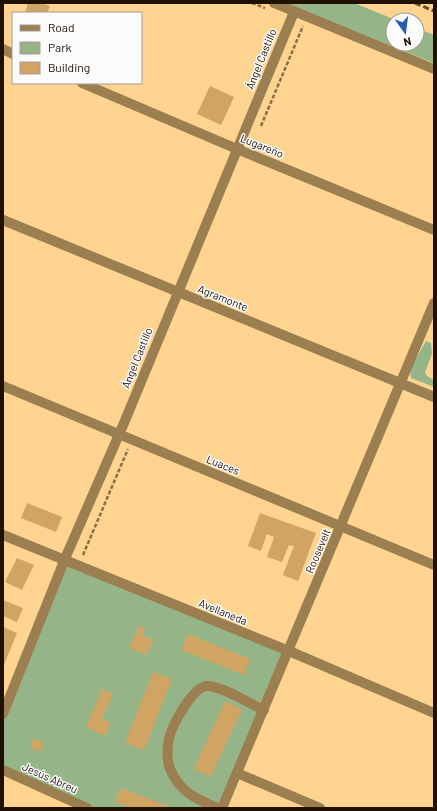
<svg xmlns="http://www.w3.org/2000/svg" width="437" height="811" font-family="Barlow,sans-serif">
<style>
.green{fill:#95b589}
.building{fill:#d0a564}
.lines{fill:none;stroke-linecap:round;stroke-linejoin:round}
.path{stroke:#8c6f46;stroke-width:2.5;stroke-dasharray:4 2;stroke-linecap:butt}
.minor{stroke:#9c7f51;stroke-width:10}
.rail{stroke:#674f2f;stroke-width:3;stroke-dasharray:6 3;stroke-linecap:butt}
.labels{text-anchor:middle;stroke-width:3;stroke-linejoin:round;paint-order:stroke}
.street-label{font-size:11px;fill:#1f1000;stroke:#fbfbfb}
</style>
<rect width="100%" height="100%" fill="#ffd390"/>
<g class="green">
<path d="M286,3H354L396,20H393V44H417V28L434,35V63L323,19Z"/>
<path d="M426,341L431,343L432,354L425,372L427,376L434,380V387L411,378L410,369Z"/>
<path d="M64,561L289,651L223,808H87L3,770V710Z"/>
</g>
<g class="building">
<path d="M28,3H41L50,6L47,13H25Z"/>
<path d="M210,86L234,97L221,125L197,114Z"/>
<path d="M27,503L62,517L56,532L21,518Z"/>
<path d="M260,513L316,533L298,581L283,575L294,546L289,545L282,562L267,557L274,537L267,534L261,551L248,546Z"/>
<path d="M17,558L34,565L22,590L5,582Z"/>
<path d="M3,600L23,608L17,622L3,616Z"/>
<path d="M139,626L145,628L142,635L153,640L146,655L129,648Z"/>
<path d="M3,627L17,633L3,667Z"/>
<path d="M188,634L250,659L244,675L181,650Z"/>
<path d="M153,672L172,679L144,750L125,743Z"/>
<path d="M102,689L113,694L102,719L111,723L105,736L86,727Z"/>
<path d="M225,701L242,709L211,777L194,769Z"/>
<circle cx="37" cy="745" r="6"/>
<path d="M121,788L173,808H130L115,802Z"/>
</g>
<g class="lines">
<g class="path">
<path d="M252,3L265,8"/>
<path d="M261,126L303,26"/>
<path d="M83,555L128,449"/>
</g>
<g class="minor">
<path d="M274,3L434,69"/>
<path d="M3,49L13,54"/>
<path d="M82,83L237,149L434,230"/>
<path d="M3,220L434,397"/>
<path d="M3,386L434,565"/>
<path d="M3,535L289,651L434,713"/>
<path d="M3,714L64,561L124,423L294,12"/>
<path d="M3,770L87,808"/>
<path d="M237,773L320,808"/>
<path d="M218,808C198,800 180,792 171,771C166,761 167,749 169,738C172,726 193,685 208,686C224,687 248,703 264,710"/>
<path d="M222,808L434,303"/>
</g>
<path class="rail" d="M415,3L434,11"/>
</g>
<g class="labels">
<g class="street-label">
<text transform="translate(261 59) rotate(-68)" y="4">Ángel Castillo</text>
<text transform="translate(262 146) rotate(22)" y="4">Lugareño</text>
<text transform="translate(223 298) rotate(22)" y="4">Agramonte</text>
<text transform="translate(137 358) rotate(-68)" y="4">Ángel Castillo</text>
<text transform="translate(223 465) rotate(22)" y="4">Luaces</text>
<text transform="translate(318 551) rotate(-67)" y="4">Roosevelt</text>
<text transform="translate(223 612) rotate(22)" y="4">Avellaneda</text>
<text transform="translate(50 778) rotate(24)" y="4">Jesús Abreu</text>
</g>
</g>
<rect width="437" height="811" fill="none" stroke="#1f1000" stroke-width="8"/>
<rect x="12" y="12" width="130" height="72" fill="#fbfbfb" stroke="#a39d97"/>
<rect x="20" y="25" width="20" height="6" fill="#9c7f51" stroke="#a39d97"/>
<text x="48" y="32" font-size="12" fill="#1f1000">Road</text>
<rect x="20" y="42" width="20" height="12" fill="#95b589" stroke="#a39d97"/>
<text x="48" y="52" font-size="12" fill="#1f1000">Park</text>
<rect x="20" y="62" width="20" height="12" fill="#d0a564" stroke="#a39d97"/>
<text x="48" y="72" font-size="12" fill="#1f1000">Building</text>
<g transform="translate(405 32) rotate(166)"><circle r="19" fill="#fbfbfb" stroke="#a39d97"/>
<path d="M0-3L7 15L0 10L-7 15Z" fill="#235fb1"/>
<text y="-6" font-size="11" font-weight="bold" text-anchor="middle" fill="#1f1000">N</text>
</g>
</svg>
